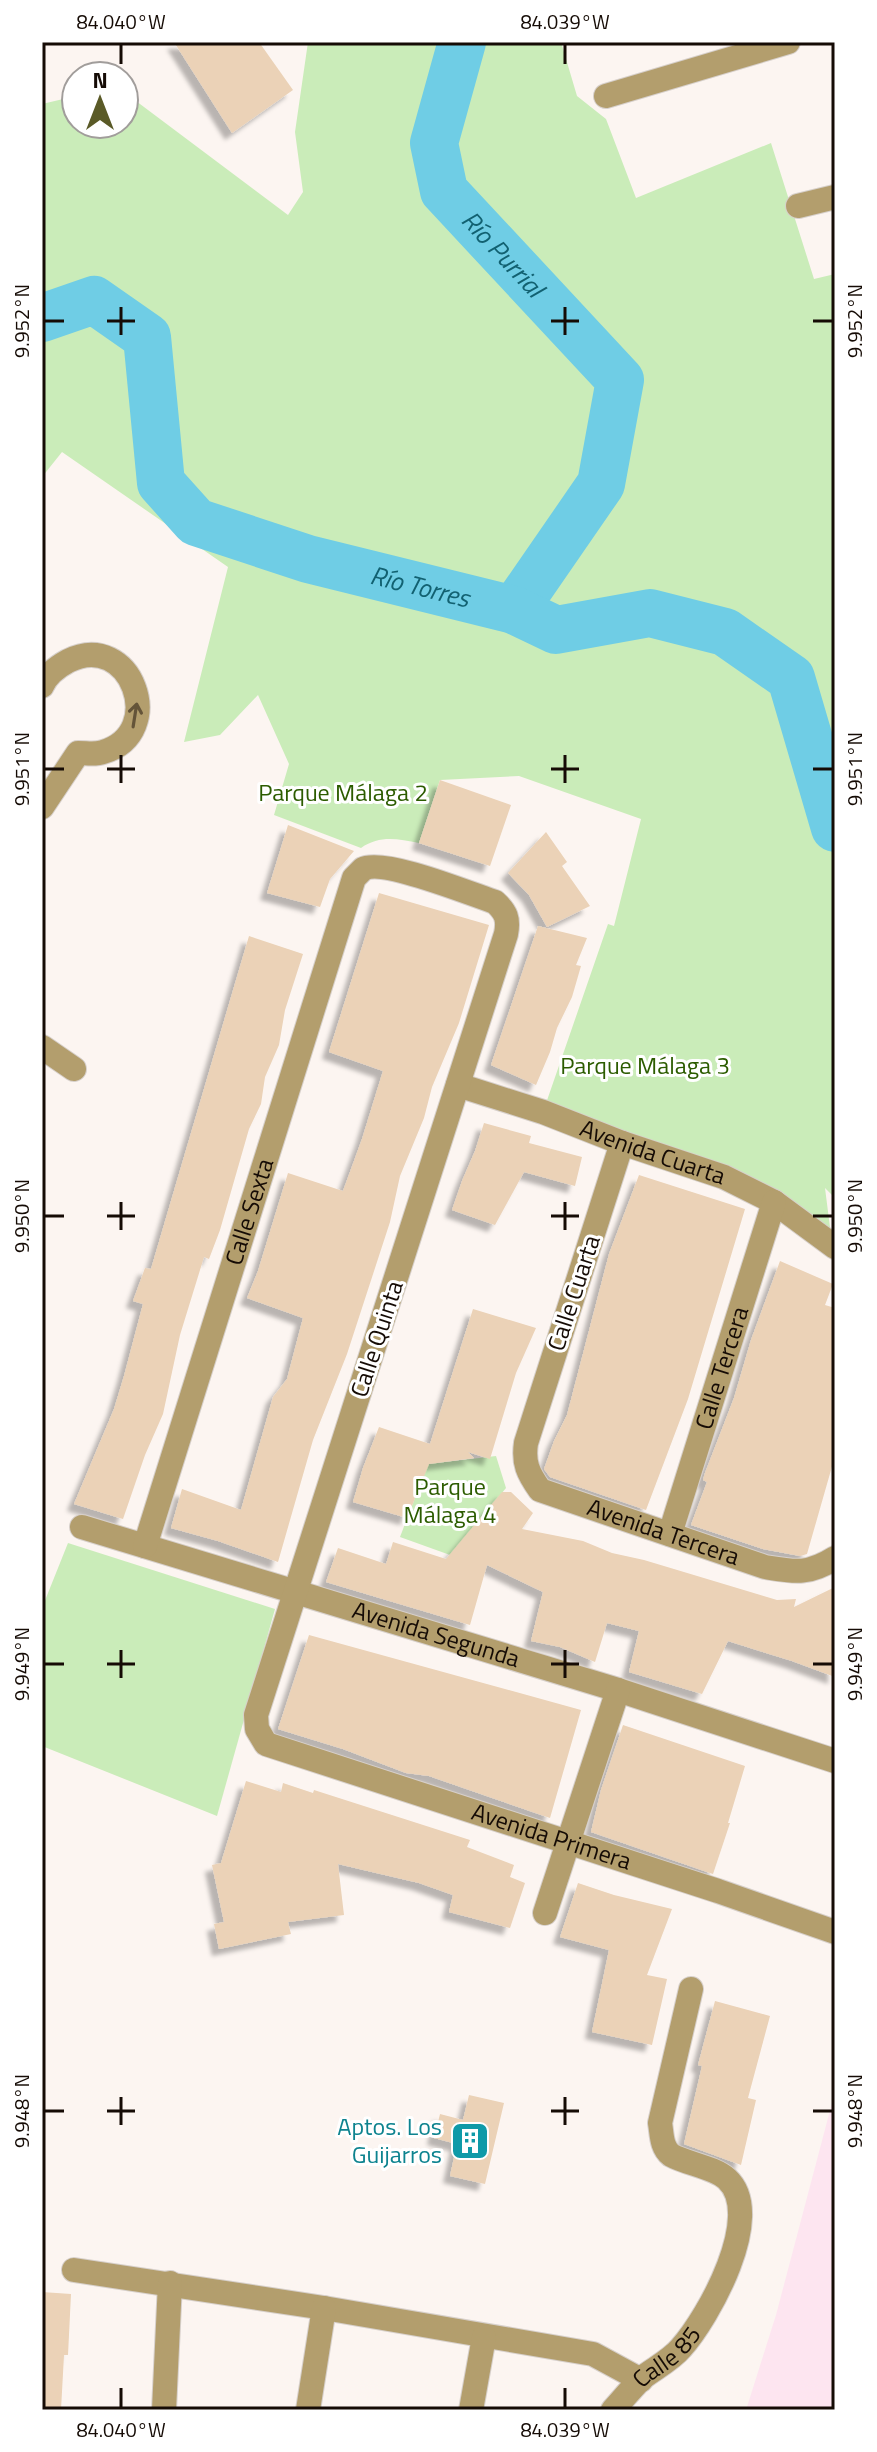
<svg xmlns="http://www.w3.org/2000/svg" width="877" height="2452" font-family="'Titillium Web',sans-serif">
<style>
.education{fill:#fde5f0}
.green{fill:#caecb9}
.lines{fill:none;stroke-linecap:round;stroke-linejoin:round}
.river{stroke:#6fcde5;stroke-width:48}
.building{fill:#ebd2b7;filter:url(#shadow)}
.street-casing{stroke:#d7d0cb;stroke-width:26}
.street{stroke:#b39e6d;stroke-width:24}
.oneway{stroke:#645439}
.ticks{fill:none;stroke:#150b05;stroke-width:3}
.labels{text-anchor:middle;stroke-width:6;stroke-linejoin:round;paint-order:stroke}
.park-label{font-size:24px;fill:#2c5c00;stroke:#fff}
.street-label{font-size:24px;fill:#150b05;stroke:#fff}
.culture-label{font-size:24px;fill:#0d838f;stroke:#fff;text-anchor:end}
.water-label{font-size:26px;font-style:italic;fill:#126171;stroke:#fff}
.neatline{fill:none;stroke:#150b05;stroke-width:3}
.ticks-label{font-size:20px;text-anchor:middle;fill:#150b05}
</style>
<defs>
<filter id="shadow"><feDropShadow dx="-7" dy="7" stdDeviation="2" flood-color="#0004"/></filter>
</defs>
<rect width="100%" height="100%" fill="#fcf5f1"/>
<path class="education" d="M833,2099L835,2100V2410H746L776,2315Z"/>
<g class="green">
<path d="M308,42H561L577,96L606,119L636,198L771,143L814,279L835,274V1198L825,1188L832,1243L774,1202L543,1112L608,924L614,926L641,819L519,776L440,780L419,843C397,839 380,835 361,848L274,815L289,764L258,695L220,735L184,742L228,567L62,452L42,477V104L76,96V124H124V92L288,215L303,192L295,132Z"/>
<path d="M496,1456L506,1488L450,1555L400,1537L428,1464Z"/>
<path d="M68,1543L275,1609L217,1816L42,1746V1608Z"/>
</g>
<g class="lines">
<g class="river">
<path id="s1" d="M462,42L434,143L444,191L620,380L601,484L514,610"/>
<path id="s2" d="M42,318L94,300L147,337L161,483L196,522L308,559L514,610L556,630L650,613L725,632L791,678L835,828"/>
</g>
</g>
<g class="building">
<path d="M174,42H259L293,90L232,133Z"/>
<path d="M440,780L511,805L490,866L419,843Z"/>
<path d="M288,825L354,851L330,879L320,907L267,893Z"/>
<path d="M546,832L567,862L562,866L590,906L547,927L529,895L508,873Z"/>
<path d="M379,893L489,925L459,1023L432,1087L424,1118L400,1176L390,1222L347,1354L313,1440L278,1562L218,1541L171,1528L182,1489L241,1510L273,1397L287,1379L303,1318L247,1298L258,1271L288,1173L343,1191L362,1139L383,1071L329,1052Z"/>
<path d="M538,926L587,938L576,965L581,966L572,997L557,1028L550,1052L536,1085L491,1065Z"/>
<path d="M249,936L303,954L285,1010L279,1045L265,1077L261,1104L249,1129L220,1230L209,1259L204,1257L180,1335L163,1414L145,1455L123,1519L74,1504L114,1409L124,1376L143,1304L133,1301L145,1268L151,1269Z"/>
<path d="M484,1123L531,1136L529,1143L582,1157L575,1186L524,1172L495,1225L452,1210L462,1181L475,1151Z"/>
<path d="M639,1175L745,1209L688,1399L646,1510L550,1477L544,1469L554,1441L567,1415L609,1254Z"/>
<path d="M780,1261L833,1284L825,1305L835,1308V1456L807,1554L800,1556L763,1549L691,1525L707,1482L703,1480L705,1473L734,1398L751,1340Z"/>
<path d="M473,1309L536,1328L516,1373L490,1459L468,1452L474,1458L429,1464L407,1518L353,1502L363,1468L379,1427L430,1444Z"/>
<path d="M502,1492H511L533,1513L522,1529L583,1541L612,1553L644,1560L777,1600L796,1599L794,1607L835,1587V1677L792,1661L728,1641L702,1694L629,1672L639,1631L607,1623L595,1662L560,1647L531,1641L543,1592L487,1565L470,1625L326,1582L338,1548L386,1564L393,1542L446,1559Z"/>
<path d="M309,1635L581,1710L550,1818L429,1776L406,1773L343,1749L278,1729Z"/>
<path d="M623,1725L745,1766L728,1823H730L713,1874L591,1832L601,1790Z"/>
<path d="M246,1781L281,1792L283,1783L313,1793L314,1790L470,1840L467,1847L514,1865L510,1877L525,1883L510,1928L449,1912L453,1895L419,1883L338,1864L344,1915L288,1922L291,1934L219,1949L214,1924L224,1922L212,1865L221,1863Z"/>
<path d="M578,1883L614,1895L672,1909L647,1975L667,1979L652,2045L592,2032L609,1950L560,1937Z"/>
<path d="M715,2001L770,2016L748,2098L756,2100L741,2165L684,2144L702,2066L698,2065Z"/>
<path d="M469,2095L504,2103L485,2184L450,2176L457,2144L434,2138L440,2114L463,2120Z"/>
<path d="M42,2292L71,2294L68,2355H64L61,2410H42Z"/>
</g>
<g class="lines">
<defs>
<g id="street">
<path d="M606,96L788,42"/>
<path d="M798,206L835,197"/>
<path d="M42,686C47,674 57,667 68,661C131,629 169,733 103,752C95,755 87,753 78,753L42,807"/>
<path d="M42,1047L74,1069"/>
<path id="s3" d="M458,1085L543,1112L622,1143L724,1177L774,1202L835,1247"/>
<path id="s4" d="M622,1143L526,1443C523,1463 528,1473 540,1490L765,1567C795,1572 808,1575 835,1558"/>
<path id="s5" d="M82,1527L618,1690L835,1761"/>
<path id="s6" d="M670,1534L774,1202"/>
<path id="s7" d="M145,1546L354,878C355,877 362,870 363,869C383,858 471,894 495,902C506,912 509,919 506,934L256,1715L257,1729L266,1744L718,1891L835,1932"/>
<path d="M545,1913L618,1690"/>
<path d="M74,2270L324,2308L593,2354L641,2380"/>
<path d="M164,2410L170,2283"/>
<path d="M308,2410L324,2308"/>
<path d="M471,2410L484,2337"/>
<path id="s8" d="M613,2410C622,2400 632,2388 642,2378C655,2368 671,2360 681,2348C708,2318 766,2215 727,2179C714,2167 687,2164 671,2155C661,2147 662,2134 660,2123L691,1989"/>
</g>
</defs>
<use href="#street" class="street-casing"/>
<use href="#street" class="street"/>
</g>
<defs><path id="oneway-shaft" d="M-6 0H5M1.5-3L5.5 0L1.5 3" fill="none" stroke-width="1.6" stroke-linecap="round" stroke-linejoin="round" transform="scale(2)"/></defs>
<use class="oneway" href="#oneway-shaft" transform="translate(135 715) rotate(-81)"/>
<path class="ticks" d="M121,44V64M565,44V64M121,307V335M565,307V335M44,321H64M107,321H135M551,321H579M813,321H833M121,755V783M565,755V783M44,769H64M107,769H135M551,769H579M813,769H833M121,1202V1230M565,1202V1230M44,1216H64M107,1216H135M551,1216H579M813,1216H833M121,1650V1678M565,1650V1678M44,1664H64M107,1664H135M551,1664H579M813,1664H833M121,2097V2125M565,2097V2125M44,2111H64M107,2111H135M551,2111H579M813,2111H833M121,2388V2408M565,2388V2408"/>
<defs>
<symbol id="building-square" viewBox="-11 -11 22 22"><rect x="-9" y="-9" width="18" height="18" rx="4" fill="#0f9aa8" stroke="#fff"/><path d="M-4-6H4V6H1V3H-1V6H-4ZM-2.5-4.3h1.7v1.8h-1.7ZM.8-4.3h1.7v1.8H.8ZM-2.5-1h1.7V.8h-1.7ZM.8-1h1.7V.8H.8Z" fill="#fff"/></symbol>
</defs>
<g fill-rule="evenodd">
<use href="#building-square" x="448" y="2119" width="44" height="44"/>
</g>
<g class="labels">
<g class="park-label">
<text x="343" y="801">Parque Málaga 2</text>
<text x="645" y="1074">Parque Málaga 3</text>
<text x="450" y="1495">Parque<tspan x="450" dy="28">Málaga 4</tspan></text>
</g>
<g class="street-label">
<text dy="8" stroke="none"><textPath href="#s3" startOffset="206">Avenida Cuarta</textPath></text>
<text dy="8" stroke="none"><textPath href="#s7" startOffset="350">Calle Sexta</textPath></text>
<text transform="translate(574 1293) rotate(-72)" y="8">Calle Cuarta</text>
<text transform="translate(377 1339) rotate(-72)" y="8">Calle Quinta</text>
<text dy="8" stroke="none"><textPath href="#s6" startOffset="174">Calle Tercera</textPath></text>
<text dy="8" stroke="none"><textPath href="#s4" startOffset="496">Avenida Tercera</textPath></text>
<text dy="8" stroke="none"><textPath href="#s5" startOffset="370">Avenida Segunda</textPath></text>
<text dy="8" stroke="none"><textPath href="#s7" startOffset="2038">Avenida Primera</textPath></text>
<text dy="8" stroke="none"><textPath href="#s8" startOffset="76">Calle 85</textPath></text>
</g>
<g class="culture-label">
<text x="442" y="2135">Aptos. Los<tspan x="442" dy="28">Guijarros</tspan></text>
</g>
<g class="water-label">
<text dy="9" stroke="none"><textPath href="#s1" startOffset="240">Río Purrial</textPath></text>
<text dy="9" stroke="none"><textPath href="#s2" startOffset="552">Río Torres</textPath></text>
</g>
</g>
<rect width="877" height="2452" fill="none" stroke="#ffffff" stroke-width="88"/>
<g transform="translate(100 100)"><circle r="38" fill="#ffffff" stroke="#a19d9b" stroke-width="2"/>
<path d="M0-6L14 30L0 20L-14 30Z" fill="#5a5a27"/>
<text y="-12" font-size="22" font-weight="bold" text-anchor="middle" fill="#150b05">N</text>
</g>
<rect x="44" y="44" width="789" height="2364" class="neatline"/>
<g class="ticks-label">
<text x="121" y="29">84.040°W</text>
<text x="565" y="29">84.039°W</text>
<text transform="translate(22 321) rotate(-90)" y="7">9.952°N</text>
<text transform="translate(855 321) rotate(-90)" y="7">9.952°N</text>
<text transform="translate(22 769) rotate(-90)" y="7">9.951°N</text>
<text transform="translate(855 769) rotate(-90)" y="7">9.951°N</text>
<text transform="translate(22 1216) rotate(-90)" y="7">9.950°N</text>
<text transform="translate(855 1216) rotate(-90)" y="7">9.950°N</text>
<text transform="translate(22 1664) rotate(-90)" y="7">9.949°N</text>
<text transform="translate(855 1664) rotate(-90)" y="7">9.949°N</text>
<text transform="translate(22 2111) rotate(-90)" y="7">9.948°N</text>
<text transform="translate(855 2111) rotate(-90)" y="7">9.948°N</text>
<text x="121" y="2437">84.040°W</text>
<text x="565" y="2437">84.039°W</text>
</g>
</svg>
